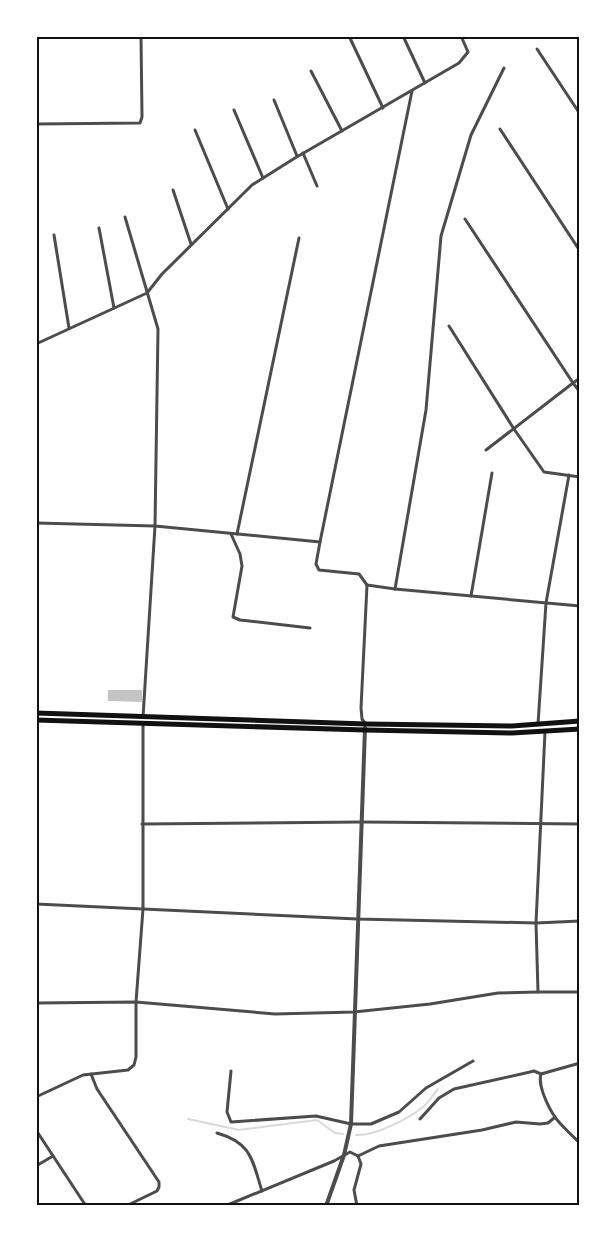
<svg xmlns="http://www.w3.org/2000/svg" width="616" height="1242" font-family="Merriweather,serif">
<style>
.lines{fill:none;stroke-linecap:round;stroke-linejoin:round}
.stream{stroke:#d9d9d9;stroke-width:2}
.building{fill:#c4c4c4}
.minor{stroke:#4c4c4c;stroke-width:3}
.tertiary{stroke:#4c4c4c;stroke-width:4}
.trunk{stroke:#111;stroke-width:5}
.neatline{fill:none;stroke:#111;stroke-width:2}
</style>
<rect width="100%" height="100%" fill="#fff"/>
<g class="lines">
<g class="stream">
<path d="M188,1119L239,1130L317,1120L335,1133L343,1134"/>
<path d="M356,1135C375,1136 408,1119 423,1107C429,1102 433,1095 438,1089"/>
</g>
</g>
<path class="building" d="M108,690H142V702L108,701Z"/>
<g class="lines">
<g class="minor">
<path d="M349,36L383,108"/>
<path d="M403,36L425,83"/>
<path d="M537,49L580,114"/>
<path d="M311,71L342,131"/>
<path d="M274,100L297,156"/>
<path d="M234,110L263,178"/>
<path d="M36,124L140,123L142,117L141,36"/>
<path d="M500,129L580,251"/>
<path d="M195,130L228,209"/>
<path d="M303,153L317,186"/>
<path d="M173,190L191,244"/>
<path d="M125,217L158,329L155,526L143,717"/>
<path d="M465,219L573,383L580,378"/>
<path d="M99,228L114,308"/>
<path d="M54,235L69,328"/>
<path d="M449,326L514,429L544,472L580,477"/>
<path d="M36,344L147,293L162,274L252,185L295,158L459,63L468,52L461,36"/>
<path d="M486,450L573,383L580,392"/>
<path d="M36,523L155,526L320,542L316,564L319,570L359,574L367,585L395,589L580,606"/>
<path d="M231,534L240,554L242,566L233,617L240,620L310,628"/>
<path d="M237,534L299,238"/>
<path d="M320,542L412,91"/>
<path d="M395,589L426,410L441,236L471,135L504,68"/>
<path d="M471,596L492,473"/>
<path d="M365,723L362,719L361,708L367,585"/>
<path d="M538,724L546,603L569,475"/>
<path d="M142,824L362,822L580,824"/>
<path d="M36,904L357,919L536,923L580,921"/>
<path d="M538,992L536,923L545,732"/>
<path d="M36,1003L136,1002L275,1014L354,1012L430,1004L498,993L538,992H580"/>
<path d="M580,1063L541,1074C539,1081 541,1086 543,1093C552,1118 561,1125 580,1143"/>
<path d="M231,1071L227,1112L231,1122L316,1116L351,1124H371L399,1112L426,1088L473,1061"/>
<path d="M91,1074L97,1089L159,1182V1187L157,1191L126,1206"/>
<path d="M36,1097L83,1075L128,1070L134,1065L136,1057V1002L143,909V724"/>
<path d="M420,1119L439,1098L454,1089L530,1072L534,1071L541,1074"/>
<path d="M36,1130L86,1206"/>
<path d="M217,1133C252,1143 252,1160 262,1191"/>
<path d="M358,1156L379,1146L482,1130L516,1122L540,1124L548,1123L554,1118"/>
<path d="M36,1166L53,1156"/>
<path d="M225,1206L334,1161L350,1152L358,1156L361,1164L354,1190L357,1206"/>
</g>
<path class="tertiary" d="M326,1206L344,1155L351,1124L365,728"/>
<g class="trunk">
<path d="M36,713L366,724L512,726L580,721"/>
<path d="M36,720L365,730L512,733L580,729"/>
</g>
</g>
<rect width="616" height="1242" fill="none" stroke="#ffffff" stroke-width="75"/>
<rect x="38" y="38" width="540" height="1166" class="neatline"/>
</svg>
